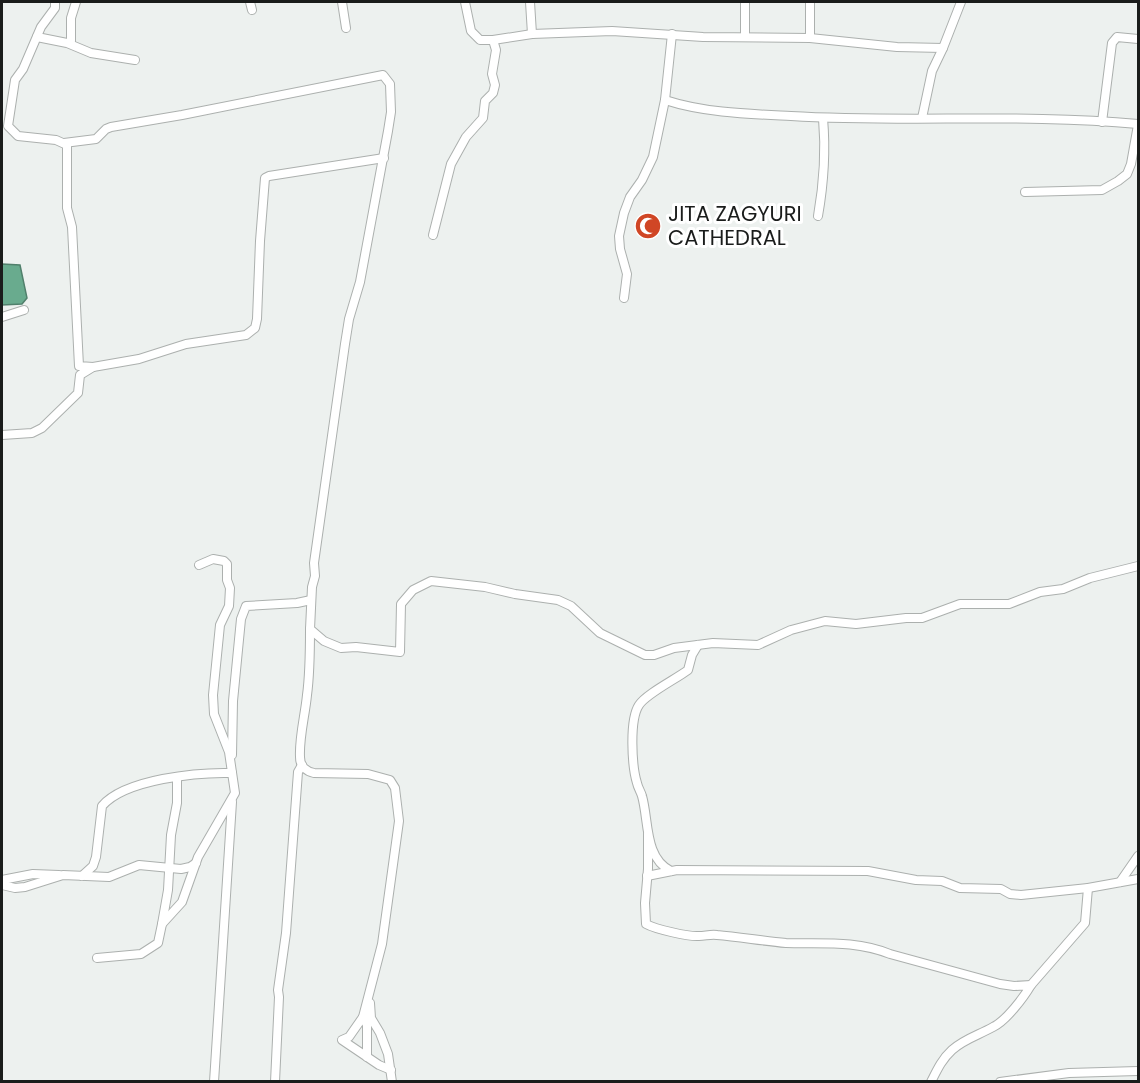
<svg xmlns="http://www.w3.org/2000/svg" width="1140" height="1083" font-family="Poppins,sans-serif">
<style>
.water{fill:#69ab8e;stroke:#51806c;stroke-width:1.5}
.lines{fill:none;stroke-linecap:round;stroke-linejoin:round}
.minor-casing{stroke:#acb0ae;stroke-width:10}
.minor{stroke:#fff;stroke-width:8}
.labels{text-anchor:middle;stroke-width:6;stroke-linejoin:round;paint-order:stroke}
.poi-label{font-size:21px;fill:#1a1c1b;stroke:#fff;text-anchor:start}
</style>
<rect width="100%" height="100%" fill="#edf1ef"/>
<path class="water" d="M2,264L20,265L27,298L22,304L2,305Z"/>
<g class="lines">
<defs>
<g id="minor">
<path d="M55,2V8L41,27L23,69L15,80L8,126L18,136L56,140L67,145V208L72,227L79,366L93,367"/>
<path d="M250,2L252,10"/>
<path d="M342,2L346,28"/>
<path d="M465,2L471,31L480,40H493L532,34L612,31L703,37L810,38L897,47L943,48L961,2"/>
<path d="M530,2L532,34"/>
<path d="M745,2V37"/>
<path d="M810,2V38"/>
<path d="M37,37L67,43L91,53L135,60"/>
<path d="M71,41V18L76,2"/>
<path d="M665,100C705,113 749,114 791,116C907,123 1023,113 1138,124"/>
<path d="M922,118L932,71L943,48"/>
<path d="M1102,122L1112,43L1117,37L1138,39"/>
<path d="M64,143L96,139L106,129L111,127L182,115L383,75L390,84L391,112L388,131L360,282L349,319L345,344L314,563L315,576L312,587L310,629L324,641L341,648L356,647L400,652L401,604L413,590L431,581L485,587L515,594L558,600L571,606L600,633L645,655H654L674,648L713,643L758,645L791,630L825,621L856,624L906,618H922L960,604H1009L1040,592L1063,589L1090,578L1138,566"/>
<path d="M1025,192L1102,190L1118,181L1127,174L1131,164L1138,125"/>
<path d="M818,216C824,182 826,152 823,118"/>
<path d="M433,235L451,164L466,137L483,118L485,101L493,93L495,85L492,74L496,50L493,40"/>
<path d="M624,298L627,274L620,249L619,236L624,213L630,197L642,180L653,157L665,100L672,34"/>
<path d="M2,317L24,310"/>
<path d="M2,435L32,433L42,428L78,393L80,375L93,367L139,359L186,344L246,335L255,328L257,319L260,241L265,178L269,176L384,158"/>
<path d="M310,629C310,651 310,673 307,695C305,716 299,737 300,757C300,767 306,771 314,773L368,774L390,780L395,788L399,821L382,944L363,1017L349,1037L342,1040L379,1065L391,1070"/>
<path d="M232,755L233,701L241,619L246,606L297,603L311,600"/>
<path d="M648,834V869L645,903L646,924C655,929 689,937 699,936C705,936 711,934 717,935C740,937 763,941 786,943C822,944 856,940 890,954L1000,984L1014,986L1031,985C1024,997 1006,1021 993,1027C979,1035 964,1039 952,1050C942,1059 937,1070 931,1082"/>
<path d="M671,871C644,858 649,820 642,796C641,792 638,788 637,783C632,767 629,720 639,705C646,694 676,679 688,670L692,655L698,645"/>
<path d="M82,876L93,866L96,857L102,806C125,779 198,772 232,773"/>
<path d="M647,876L677,870L868,871L916,880L942,881L960,888L1001,889L1010,894L1021,895L1088,888L1138,879"/>
<path d="M2,880L33,874L59,875"/>
<path d="M1120,882L1138,856"/>
<path d="M2,885L15,888L25,887L63,875L109,877L139,865L181,869L190,867L196,863"/>
<path d="M162,924L168,890L171,835L177,803V777"/>
<path d="M97,958L141,954L158,943L162,924L182,902L198,857L235,793L229,752L214,714L213,695L220,625L229,606L230,588L227,580V564L224,561L213,559L199,565"/>
<path d="M1031,985L1085,923L1088,888"/>
<path d="M370,1003L371,1018L380,1033L388,1054L392,1082"/>
<path d="M363,1017L367,1025V1057"/>
<path d="M214,1082L232,802"/>
<path d="M275,1082L279,997L278,990L286,933L298,772L302,765"/>
<path d="M1000,1082L1069,1073L1138,1071"/>
</g>
</defs>
<use href="#minor" class="minor-casing"/>
<use href="#minor" class="minor"/>
</g>
<defs>
<symbol id="mosque-disc" viewBox="-11 -11 22 22"><circle r="9.5" fill="#d04625" stroke="#fff"/><path d="M3.5-4.9A6 6 0 1 0 3.5 4.9A5 5 0 1 1 3.5-4.9Z" fill="#fff"/></symbol>
</defs>
<g fill-rule="evenodd">
<use href="#mosque-disc" x="633" y="211" width="30" height="30"/>
</g>
<g class="labels">
<g class="poi-label">
<text x="668" y="221">JITA ZAGYURI<tspan x="668" dy="24">CATHEDRAL</tspan></text>
</g>
</g>
<rect width="1140" height="1083" fill="none" stroke="#1a1c1b" stroke-width="6"/>
</svg>
